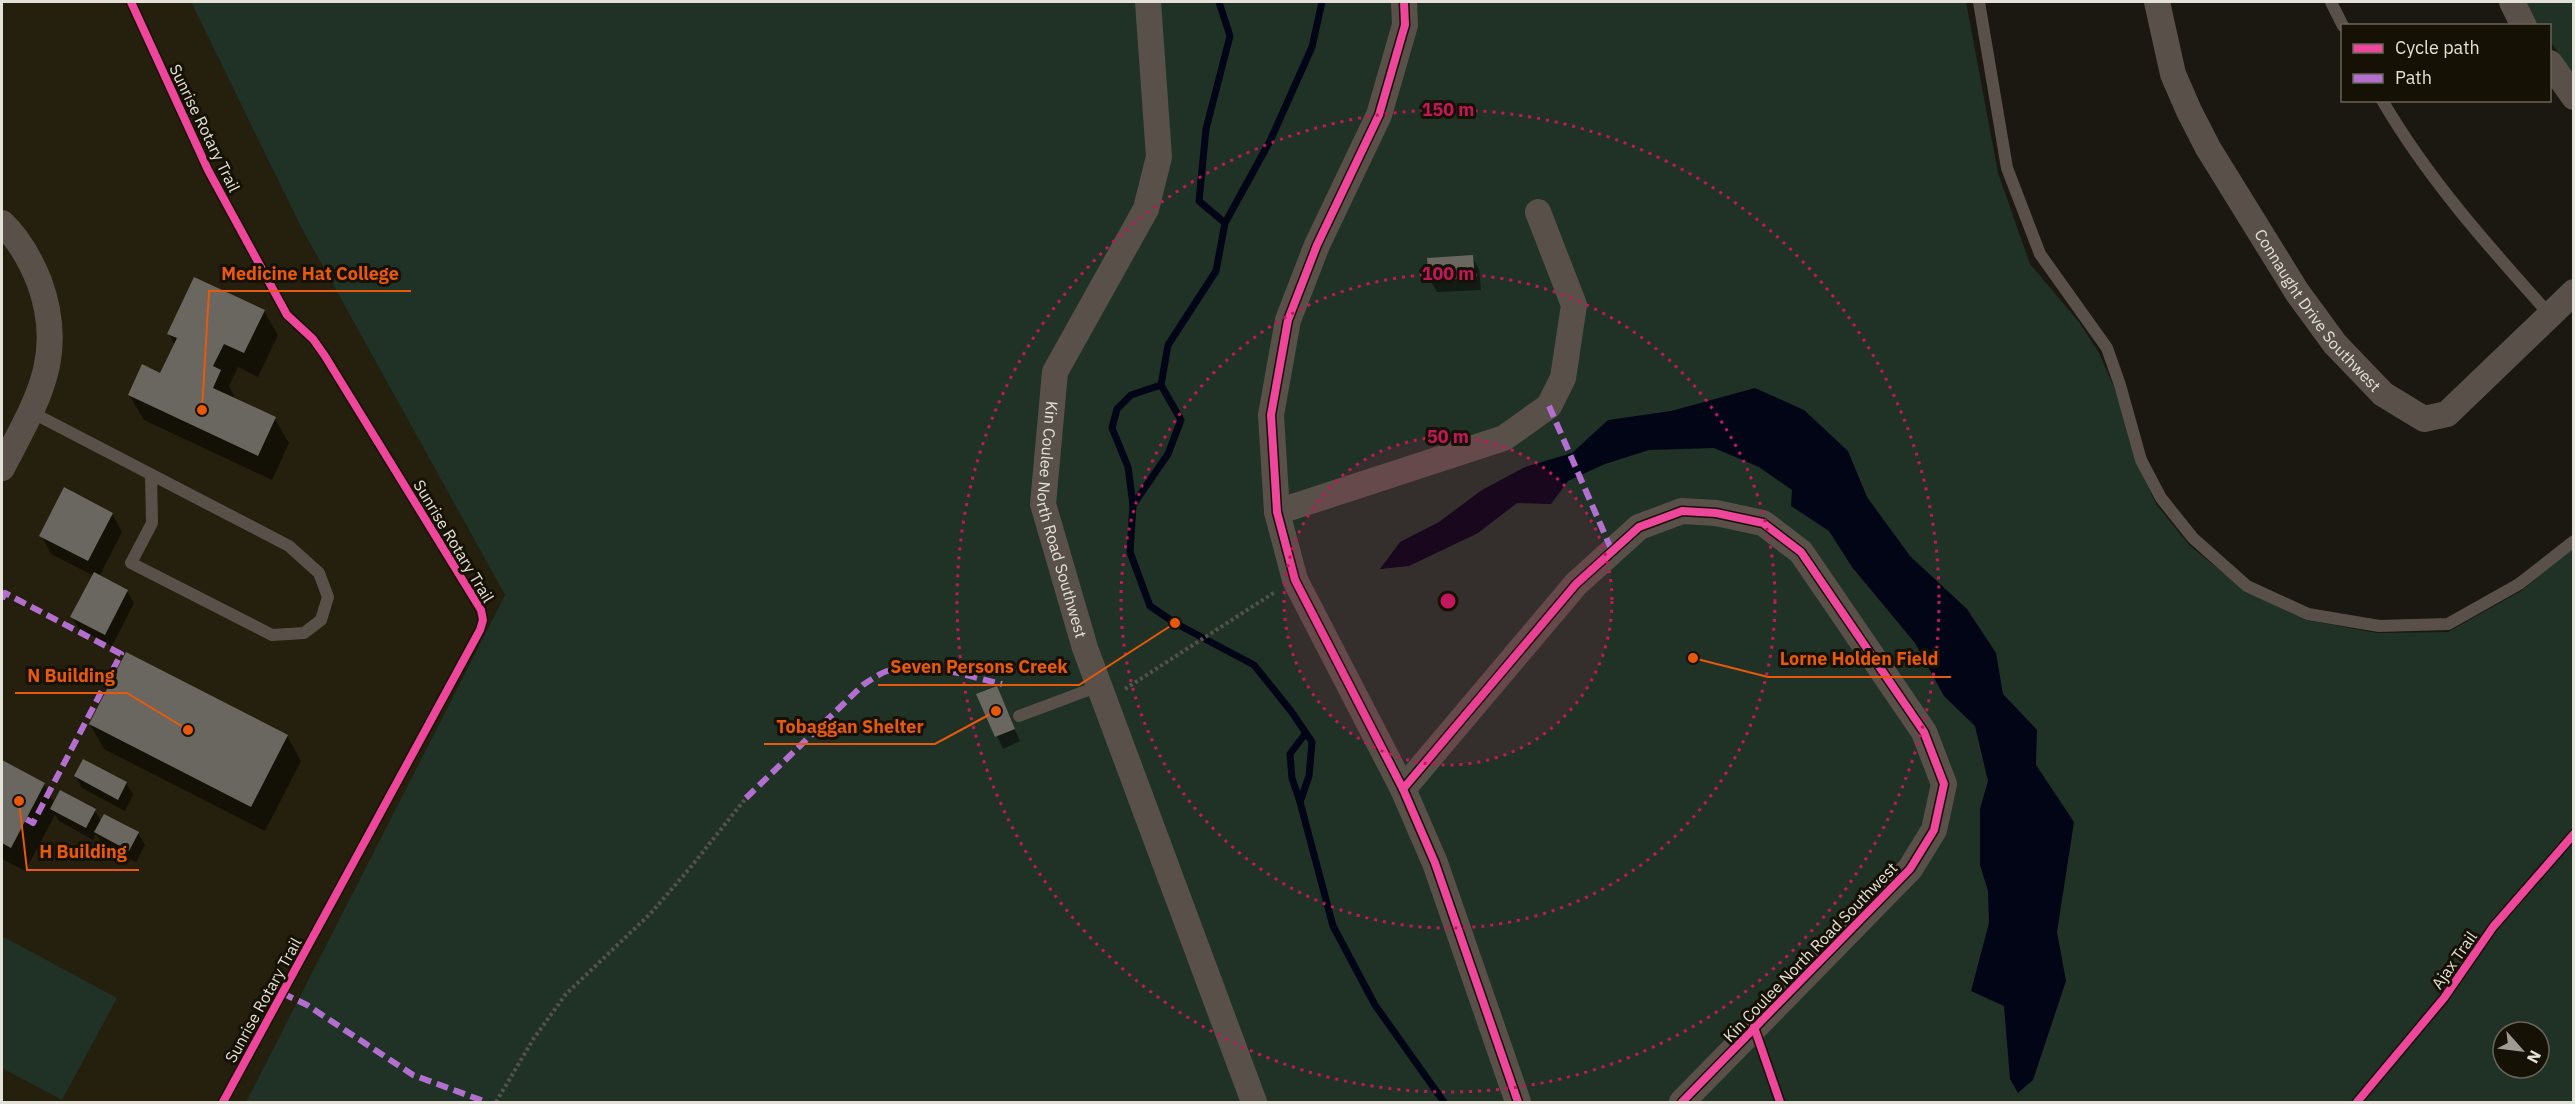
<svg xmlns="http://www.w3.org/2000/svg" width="2575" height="1104" font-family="'IBM Plex Sans',sans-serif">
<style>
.built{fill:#251f0d}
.green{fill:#203226;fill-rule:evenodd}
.water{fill:#020516}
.shadow{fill:#0007}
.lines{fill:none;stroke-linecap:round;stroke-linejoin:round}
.stream{stroke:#020516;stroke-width:7}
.building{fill:#6a6760}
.path{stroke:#56514b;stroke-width:4;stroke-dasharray:3 3;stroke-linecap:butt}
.lane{stroke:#595049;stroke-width:12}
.street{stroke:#595049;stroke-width:26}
.quiet{stroke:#b36fd0;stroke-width:6;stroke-dasharray:12 6;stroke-linecap:butt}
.cycleway-casing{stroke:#161105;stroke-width:11}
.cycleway{stroke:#ed469a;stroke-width:8}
.ring{fill:none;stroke:#c2185b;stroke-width:3;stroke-dasharray:3 6}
.labels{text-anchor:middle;stroke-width:6;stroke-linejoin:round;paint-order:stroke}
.street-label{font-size:16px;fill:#e4e1d8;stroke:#161105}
.centre{fill:#c2185b;stroke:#161105;stroke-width:3}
.ring-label{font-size:18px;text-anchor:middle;font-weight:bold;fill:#c2185b;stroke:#161105;stroke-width:6;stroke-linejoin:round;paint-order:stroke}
.leader{fill:none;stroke:#e8590c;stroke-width:2}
.callout-dot{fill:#e8590c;stroke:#161105;stroke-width:2}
.callout-label{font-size:18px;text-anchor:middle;font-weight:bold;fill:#e8590c;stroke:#161105;stroke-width:6;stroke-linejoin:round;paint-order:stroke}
</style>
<rect width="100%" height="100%" fill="#1b1811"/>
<path class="built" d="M2,2H191L300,225L505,595L246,1102H2Z"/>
<g class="green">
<path d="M191,2H1966L1998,173L2030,264L2079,322L2099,353L2117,394L2138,465L2156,504L2190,546L2246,591L2306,620L2377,633L2448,632L2521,591L2573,548V1102H246L505,595L300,225ZM2503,1032H2539V1068H2503Z"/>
<path d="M2524,2H2573V73L2550,41V26L2538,25Z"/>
<path d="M2,936L117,998L62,1100L2,1068Z"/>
</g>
<path class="water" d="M1755,388L1804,410L1848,451L1867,497L1910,556L1967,609L1996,653L2003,694L2037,730L2036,765L2074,822L2057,932L2066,981L2033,1080L2018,1093L2010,1079L2004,1006L1971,991L1989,923L1988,891L1980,865V809L1988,781L1975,726L1944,696L1915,643L1852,567L1829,531L1791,506L1792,490L1759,467L1714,448L1649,450L1605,464L1568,481L1551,504L1517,503L1478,533L1409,566L1380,569L1400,542L1439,522L1482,490L1525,467L1572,453L1608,420L1671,411Z"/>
<g class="shadow">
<path d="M1472,257L1479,269L1481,290L1437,292L1430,280Z"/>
<path d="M264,311L278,335L258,377L238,367L229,386L234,396L233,399L275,419L289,443L272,480L144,420L129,395L161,375L175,345L169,334Z"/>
<path d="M112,514L122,532L99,577L127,591L134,603L112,646L79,629L72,617L94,576L51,554L41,535Z"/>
<path d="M997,688L1020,741L1003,749L978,695Z"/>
<path d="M90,724L287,736L301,761L265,831L104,749Z"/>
<path d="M2,762L44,784L55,804L61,792L95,811L101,822L138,833L145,845L136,862L103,845L96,834L93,840L59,821L55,815L25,871L2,859Z"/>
<path d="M75,776L126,783L133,795L125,811L82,788Z"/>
</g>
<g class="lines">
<g class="stream">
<path d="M1219,2L1230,36L1206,129L1199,201L1225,223"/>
<path d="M1322,2L1312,47L1270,141L1225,223L1216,271L1168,345L1161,385L1181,420L1168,454L1133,505L1130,552L1150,606L1175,623L1254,665L1291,711L1312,742L1309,776L1300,802L1333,926L1375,1005L1444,1102"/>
<path d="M1133,505L1128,467L1112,428L1117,409L1131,395L1161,385"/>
<path d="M1300,802L1292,778L1290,754L1305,734"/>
</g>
</g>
<g class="building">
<path d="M1473,255L1475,278L1429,281L1427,258Z"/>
<path d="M194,277L265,310L244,353L224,344L213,366L221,370L213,388L276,417L258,456L128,395L142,364L160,373L177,338L167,334Z"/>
<path d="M64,487L113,513L88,561L39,536Z"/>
<path d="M94,572L128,590L105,635L70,617Z"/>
<path d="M126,652L288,735L251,807L89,724Z"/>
<path d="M997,686L1015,729L995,737L976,694Z"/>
<path d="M83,759L127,782L118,800L74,776Z"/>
<path d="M2,760L45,783L11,848L2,843Z"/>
<path d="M60,790L96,809L86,828L50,809Z"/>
<path d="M104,814L139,832L129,851L94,832Z"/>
</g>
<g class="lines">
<g class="path">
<path d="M1125,689L1275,592"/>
<path d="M496,1102L534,1038L566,994L650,914L690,868L746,798"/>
</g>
<g class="lane">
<path d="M1979,2L2007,168L2040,254L2107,348L2120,385L2141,460L2161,498L2193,538L2247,586L2308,614L2379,626L2448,624L2519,584L2574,541"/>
<path d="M2331,2L2343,26"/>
<path d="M2382,100C2428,179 2489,247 2550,315"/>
<path d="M31,412L289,546L319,573L328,597L321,620L304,633L272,635L131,563L152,523L151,474"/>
<path d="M1019,716L1099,686"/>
</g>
<g class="street">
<path id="s1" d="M1148,2L1159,157L1146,209L1055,372L1043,504L1085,648L1254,1102"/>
<path d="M1404,2L1405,25L1379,115L1317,245L1288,320L1271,415L1277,512L1295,580L1403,789L1435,863L1518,1102"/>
<path id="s2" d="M2157,2L2173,74L2189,111L2208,148L2297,292L2335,344L2383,394L2424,419L2447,414L2574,292"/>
<path d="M2512,2L2524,26"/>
<path d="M2550,63L2574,97"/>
<path d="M2,223C19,239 30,259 39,281C67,357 36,402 2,468"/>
<path d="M1277,512L1504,438L1549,406L1563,378L1574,305L1538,212"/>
<path d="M1403,789L1576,584L1639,527L1682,511L1716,513L1763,523L1801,552L1924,732L1944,784L1934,830L1910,869L1682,1102"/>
</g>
<g class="quiet">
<path d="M1549,406L1612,551"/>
<path d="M2,599L5,593L121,654L33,823L26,819"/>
<path d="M746,798L863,685C870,680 879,674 887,671C922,659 966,676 1002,684"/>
<path d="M282,993L307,1005L413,1075L486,1102"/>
</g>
<defs>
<g id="cycleway">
<path d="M131,2L208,170L287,315L313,339L325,356L481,610L483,620L480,630L223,1102"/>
<path d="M1404,2L1405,25L1379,115L1317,245L1288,320L1271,415L1277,512L1295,580L1403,789L1435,863L1518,1102"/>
<path d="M1403,789L1576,584L1639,527L1682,511L1716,513L1763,523L1801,552L1924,732L1944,784L1934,830L1910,869L1682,1102"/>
<path d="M1754,1027L1780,1102"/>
<path d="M2357,1102L2444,998L2493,927L2574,834"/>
</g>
</defs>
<use href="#cycleway" class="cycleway-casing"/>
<use href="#cycleway" class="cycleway"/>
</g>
<circle cx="1448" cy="601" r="164" fill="#c2185b" fill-opacity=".12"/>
<g class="ring">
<circle cx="1448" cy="601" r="164"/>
<circle cx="1448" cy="601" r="327"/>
<circle cx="1448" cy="601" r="491"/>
</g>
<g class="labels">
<g class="street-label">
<text transform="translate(205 128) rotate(64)" y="6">Sunrise Rotary Trail</text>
<text dy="6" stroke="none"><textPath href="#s2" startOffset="352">Connaught Drive Southwest</textPath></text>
<text dy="6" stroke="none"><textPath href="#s1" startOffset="546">Kin Coulee North Road Southwest</textPath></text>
<text transform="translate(454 541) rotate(59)" y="6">Sunrise Rotary Trail</text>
<text transform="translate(1810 952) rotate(-46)" y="6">Kin Coulee North Road Southwest</text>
<text transform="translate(2454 960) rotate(-55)" y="6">Ajax Trail</text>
<text transform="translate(263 1000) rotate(-61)" y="6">Sunrise Rotary Trail</text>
</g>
</g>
<circle cx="1448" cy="601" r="9" class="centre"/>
<g class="ring-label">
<text x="1448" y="116">150 m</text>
<text x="1448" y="280">100 m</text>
<text x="1448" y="443">50 m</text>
</g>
<path class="leader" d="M202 410L209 291H411M1693 658L1768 677H1951M1175 623L1079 685H878M188 730L127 693H15M996 711L935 744H764M19 801L27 870H139"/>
<g class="callout-dot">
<circle cx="202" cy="410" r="6"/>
<circle cx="1693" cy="658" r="6"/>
<circle cx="1175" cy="623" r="6"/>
<circle cx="188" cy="730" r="6"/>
<circle cx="996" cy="711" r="6"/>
<circle cx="19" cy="801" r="6"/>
</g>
<g class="callout-label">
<text x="310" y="280">Medicine Hat College</text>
<text x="1859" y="665">Lorne Holden Field</text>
<text x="979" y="673">Seven Persons Creek</text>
<text x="71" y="682">N Building</text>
<text x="850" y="733">Tobaggan Shelter</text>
<text x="83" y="858">H Building</text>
</g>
<rect width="2575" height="1104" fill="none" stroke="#e4e1d8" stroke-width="6"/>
<rect x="2341" y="24" width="210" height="78" fill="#161105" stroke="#686459" stroke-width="1.5"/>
<rect x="2353" y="44" width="30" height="9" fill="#ed469a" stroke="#686459" stroke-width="1.5"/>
<text x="2395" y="54" font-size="18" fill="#e4e1d8">Cycle path</text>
<rect x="2353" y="74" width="30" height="9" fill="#b36fd0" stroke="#686459" stroke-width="1.5"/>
<text x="2395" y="84" font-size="18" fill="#e4e1d8">Path</text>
<g transform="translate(2521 1050) rotate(118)"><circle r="28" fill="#161105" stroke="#686459" stroke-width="1.5"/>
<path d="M0-4.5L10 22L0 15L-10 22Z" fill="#9e9b92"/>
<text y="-9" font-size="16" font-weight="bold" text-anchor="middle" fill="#e4e1d8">N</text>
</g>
</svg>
